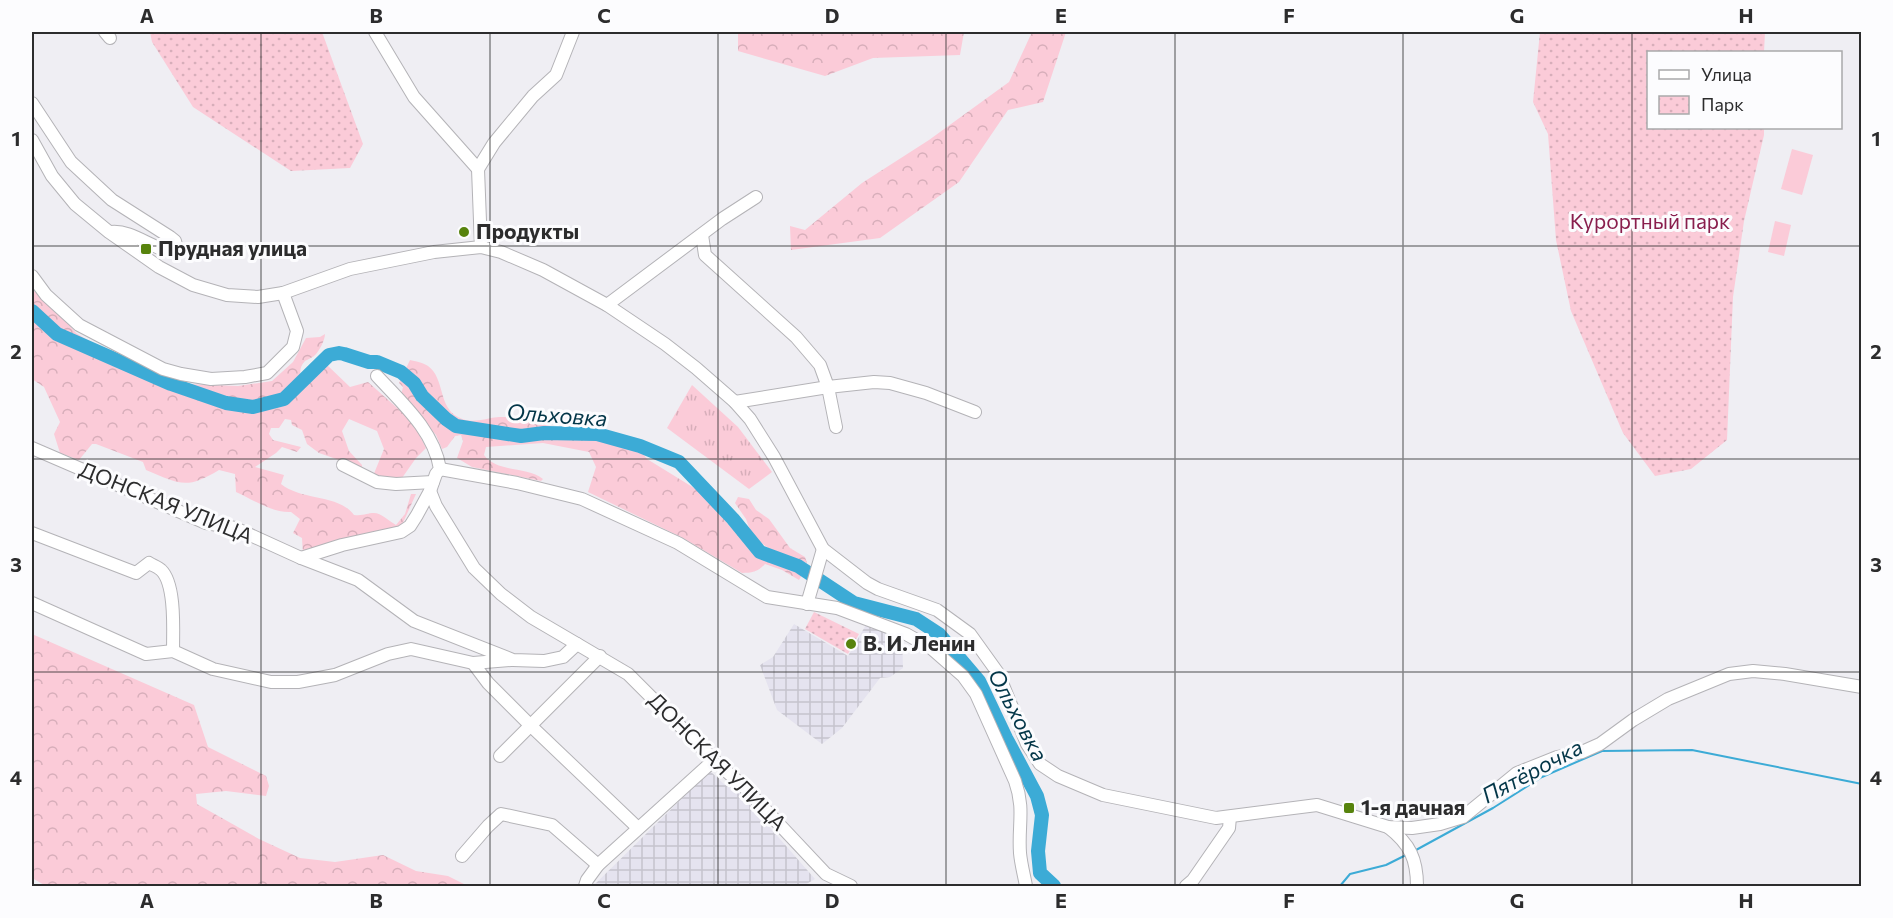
<svg xmlns="http://www.w3.org/2000/svg" width="1893" height="918" font-family="Commissioner,sans-serif">
<style>
.industrial{fill:url(#industrial-grid)}
.grass{fill:url(#grass-tufts)}
.forest{fill:url(#forest-crowns)}
.park{fill:url(#park-dots)}
.pitch{fill:#fbcbd8}
.lines{fill:none;stroke-linecap:round;stroke-linejoin:round}
.stream{stroke:#3cabd6;stroke-width:2}
.river{stroke:#3cabd6;stroke-width:14}
.minor-casing{stroke:#b4b3b7;stroke-width:14}
.minor{stroke:#fff;stroke-width:12}
.grid{fill:none;stroke:#2c2c2d;stroke-width:1.5;stroke-opacity:0.55}
.poi-dot{fill:#57830d;stroke:#fcfcfe;stroke-width:2}
.labels{text-anchor:middle;stroke-width:6;stroke-linejoin:round;paint-order:stroke}
.park-label{font-size:21px;fill:#891e4d;stroke:#fcfcfe}
.poi-label{font-size:21px;font-weight:bold;fill:#2c2c2d;stroke:#fcfcfe;text-anchor:start}
.street-label{font-size:21px;fill:#2c2c2d;stroke:#fcfcfe}
.water-label{font-size:22px;font-style:italic;fill:#033648;stroke:#fcfcfe}
.neatline{fill:none;stroke:#2c2c2d;stroke-width:2}
.grid-label{font-size:20px;text-anchor:middle;font-weight:bold;fill:#2c2c2d}
</style>
<defs>
<pattern id="industrial-grid" width="8" height="8" patternUnits="userSpaceOnUse" patternTransform="scale(1.5)"><rect width="8" height="8" fill="#e5e3ef"/><path d="M0 4h8M4 0v8" fill="none" stroke="#c5c3cd"/></pattern>
<pattern id="grass-tufts" width="24" height="20" patternUnits="userSpaceOnUse" patternTransform="scale(1.5)"><rect width="24" height="20" fill="#fbcbd8"/><path d="M3 7l-1-3M5 7V3M7 7l1-3M15 17l-1-3M17 17v-4M19 17l1-3" fill="none" stroke="#d7aeba"/></pattern>
<pattern id="forest-crowns" width="20" height="18" patternUnits="userSpaceOnUse" patternTransform="scale(1.5)"><rect width="20" height="18" fill="#fbcbd8"/><path d="M2 6a3 3 0 1 1 6 0M12 15a3 3 0 1 1 6 0" fill="none" stroke="#d7aeba"/></pattern>
<pattern id="park-dots" width="8" height="8" patternUnits="userSpaceOnUse" patternTransform="scale(1.5)"><rect width="8" height="8" fill="#fbcbd8"/><path d="M2 2h.1M6 6h.1" fill="none" stroke="#d7aeba" stroke-width="1.8" stroke-linecap="round"/></pattern>
</defs>
<rect width="100%" height="100%" fill="#efeef3"/>
<g class="industrial">
<path d="M867,623L902,635L903,668L890,677L880,678L842,728L822,744L777,710L760,665L773,657L794,624L848,656Z"/>
<path d="M710,771L725,785L736,789L815,879L803,886H593Z"/>
</g>
<path class="grass" d="M692,385L738,427L772,472L749,489L667,428Z"/>
<g class="forest">
<path d="M738,32H964L960,55L873,58L825,76L738,51Z"/>
<path d="M1032,32H1066L1043,102L1008,110L959,182L880,238L791,250L790,226L805,230L862,183L929,140L1009,82Z"/>
<path d="M32,289L62,317L76,333L97,346L101,357L178,390L187,384L238,386L272,381L293,362L306,338L320,337L325,334C325,340 319,352 314,356C313,357 307,360 305,361C298,368 300,376 303,385L326,364L350,387L368,382L413,422L426,448L416,458L402,478L390,479L373,476L384,449L377,431L349,419L342,431L349,451L362,465V472L342,461L319,453L307,444L302,430L292,425L291,420L285,419L279,428H271L269,434L273,440L301,447L297,452L282,447L276,453L255,467L284,475L281,484C302,501 339,494 354,515C364,516 367,513 374,513C381,513 389,521 396,525L405,514L411,494H416L402,525L395,529L303,555L302,538L293,533L300,519L291,512C273,513 253,500 236,492L235,474L219,470C186,490 180,484 146,470L143,462L96,444H92L79,460L60,453L54,434L60,422L44,387L32,379Z"/>
<path d="M410,360C415,361 424,363 428,366C445,378 438,407 458,417C472,425 485,418 499,417C518,416 556,424 568,437L598,438L640,450L647,459L699,491L753,552L803,573L799,580L782,570L765,564C758,572 752,573 742,573L683,538L588,492L596,467L589,452L543,443L486,447L484,455C497,473 527,466 543,479L541,481L472,467L457,458L463,441L461,435L455,436L447,447L442,449L436,435L401,395L403,387L399,383Z"/>
<path d="M738,497L749,499L756,510L769,519L790,548L805,557L807,563L780,556L760,542L750,530L746,519L735,503Z"/>
<path d="M32,634L194,705L208,747L266,776L269,786L266,796L226,791L196,794L197,804L259,839L300,858L335,862L383,855L416,871L448,876L468,886H46L32,878Z"/>
</g>
<g class="park">
<path d="M150,32H322L363,144L350,168L291,171L193,107L152,42Z"/>
<path d="M1540,32H1765L1764,52H1648V128H1764V135L1744,221L1733,297L1727,440L1691,469L1655,476L1623,433L1571,311L1556,240L1548,134L1533,102Z"/>
<path d="M814,612L859,634L848,654L805,629Z"/>
</g>
<g class="pitch">
<path d="M1792,149L1813,155L1802,195L1781,189Z"/>
<path d="M1775,221L1791,225L1784,256L1768,252Z"/>
</g>
<g class="lines">
<g class="stream">
<path d="M1416,850L1493,808L1542,777L1602,751L1692,750L1862,784"/>
<path d="M1340,886L1350,874L1386,865L1408,854"/>
</g>
<path class="river" d="M32,311L57,334L171,384L226,403L253,407L284,399L329,355L339,353L344,354L369,362H377L401,372L414,383L422,396L446,419L456,426L521,436L544,433L597,434L640,446L679,462L733,519L760,552L798,566L854,603L916,619L939,634L979,681L1006,738L1037,796L1042,815L1038,851L1040,873L1054,886"/>
<defs>
<g id="minor">
<path d="M105,32L110,38"/>
<path d="M375,32L414,97L478,169L481,247"/>
<path d="M32,103L71,162L112,200L170,237L175,241L176,245L169,251C149,247 132,230 111,232"/>
<path d="M32,140L52,176L75,204L109,232L159,267L193,285L227,295L258,297L283,293L350,269L434,252L481,247L501,252L543,270L607,305L665,344L696,368L735,402L750,419L774,457L823,549L867,583L878,589L937,610L970,634L998,673L1027,744L1040,764L1058,776L1103,795L1216,818L1317,805L1388,827L1412,828L1440,824L1463,817L1517,773L1557,757L1582,752L1600,744L1633,720L1668,699L1729,674L1753,671L1785,674L1862,687"/>
<path d="M478,169L494,143L533,96L556,75L573,32"/>
<path d="M702,235L705,255L796,337L820,365L828,387L836,427"/>
<path d="M32,276L46,295L79,325L163,369L181,374L211,379L245,377L267,373L293,347L297,331L283,293"/>
<path d="M607,305L722,219L756,197"/>
<path d="M735,402L828,387L874,382L890,383L926,393L975,412"/>
<path d="M32,448L206,523L235,528L301,558L358,580L414,621L513,660L544,661L563,657L577,644L628,674L714,760L744,787L826,874L851,886"/>
<path d="M343,465L377,482L396,484L433,482"/>
<path d="M440,469L517,483L582,499L678,543L767,597L837,608L906,634L931,648L963,676L976,694L1015,781C1025,809 1018,825 1020,853C1021,864 1024,875 1026,886"/>
<path d="M430,491L436,506L474,568L501,594L531,617L577,644"/>
<path d="M32,533L136,573L149,563C152,565 158,567 161,570C176,584 173,632 173,651"/>
<path d="M301,558L342,545L401,532L410,526L417,515L430,491L436,474L440,469C434,431 402,403 377,376"/>
<path d="M32,603L146,654L173,651L213,669L271,682H298L335,675L388,654L411,649L473,663L511,660"/>
<path d="M807,604L823,549"/>
<path d="M473,663L488,683L531,726L638,828"/>
<path d="M500,756L600,656"/>
<path d="M1388,827C1410,844 1417,859 1417,886"/>
<path d="M462,856L488,826L501,814L552,825L598,865"/>
<path d="M585,886L587,880L598,865L714,760"/>
<path d="M1186,886L1193,880L1229,828L1230,817"/>
</g>
</defs>
<use href="#minor" class="minor-casing"/>
<use href="#minor" class="minor"/>
</g>
<path class="grid" d="M261,32V886M490,32V886M718,32V886M946,32V886M1175,32V886M1403,32V886M1632,32V886M32,246H1862M32,459H1862M32,672H1862"/>
<g class="poi-dot">
<circle cx="464" cy="232" r="6"/>
<rect x="140" y="243" width="12" height="12" rx="3"/>
<circle cx="851" cy="644" r="6"/>
<rect x="1343" y="802" width="12" height="12" rx="3"/>
</g>
<g class="labels">
<g class="park-label">
<text x="1650" y="229">Курортный парк</text>
</g>
<g class="poi-label">
<text x="476" y="239">Продукты</text>
<text x="158" y="256">Прудная улица</text>
<text x="863" y="651">В. И. Ленин</text>
<text x="1361" y="815">1-я дачная</text>
</g>
<g class="street-label">
<text transform="translate(166 503) rotate(22)" y="7">ДОНСКАЯ УЛИЦА</text>
<text transform="translate(717 762) rotate(45)" y="7">ДОНСКАЯ УЛИЦА</text>
</g>
<g class="water-label">
<text transform="translate(557 415) rotate(4)" y="8">Ольховка</text>
<text transform="translate(1018 715) rotate(62)" y="8">Ольховка</text>
<text transform="translate(1532 771) rotate(-28)" y="8">Пятёрочка</text>
</g>
</g>
<rect width="1893" height="918" fill="none" stroke="#fcfcfe" stroke-width="66"/>
<rect x="1647" y="51" width="195" height="78" fill="#fcfcfe" stroke="#a9a9aa" stroke-width="1.5"/>
<rect x="1659" y="70" width="30" height="9" fill="#ffffff" stroke="#a9a9aa" stroke-width="1.5"/>
<text x="1701" y="81" font-size="18" fill="#2c2c2d">Улица</text>
<rect x="1659" y="96" width="30" height="18" fill="url(#park-dots)" stroke="#a9a9aa" stroke-width="1.5"/>
<text x="1701" y="111" font-size="18" fill="#2c2c2d">Парк</text>
<rect x="33" y="33" width="1827" height="852" class="neatline"/>
<g class="grid-label">
<text x="147" y="23">A</text>
<text x="376" y="23">B</text>
<text x="604" y="23">C</text>
<text x="832" y="23">D</text>
<text x="1061" y="23">E</text>
<text x="1289" y="23">F</text>
<text x="1517" y="23">G</text>
<text x="1746" y="23">H</text>
<text x="16" y="146">1</text>
<text x="1876" y="146">1</text>
<text x="16" y="359">2</text>
<text x="1876" y="359">2</text>
<text x="16" y="572">3</text>
<text x="1876" y="572">3</text>
<text x="16" y="785">4</text>
<text x="1876" y="785">4</text>
<text x="147" y="908">A</text>
<text x="376" y="908">B</text>
<text x="604" y="908">C</text>
<text x="832" y="908">D</text>
<text x="1061" y="908">E</text>
<text x="1289" y="908">F</text>
<text x="1517" y="908">G</text>
<text x="1746" y="908">H</text>
</g>
</svg>
